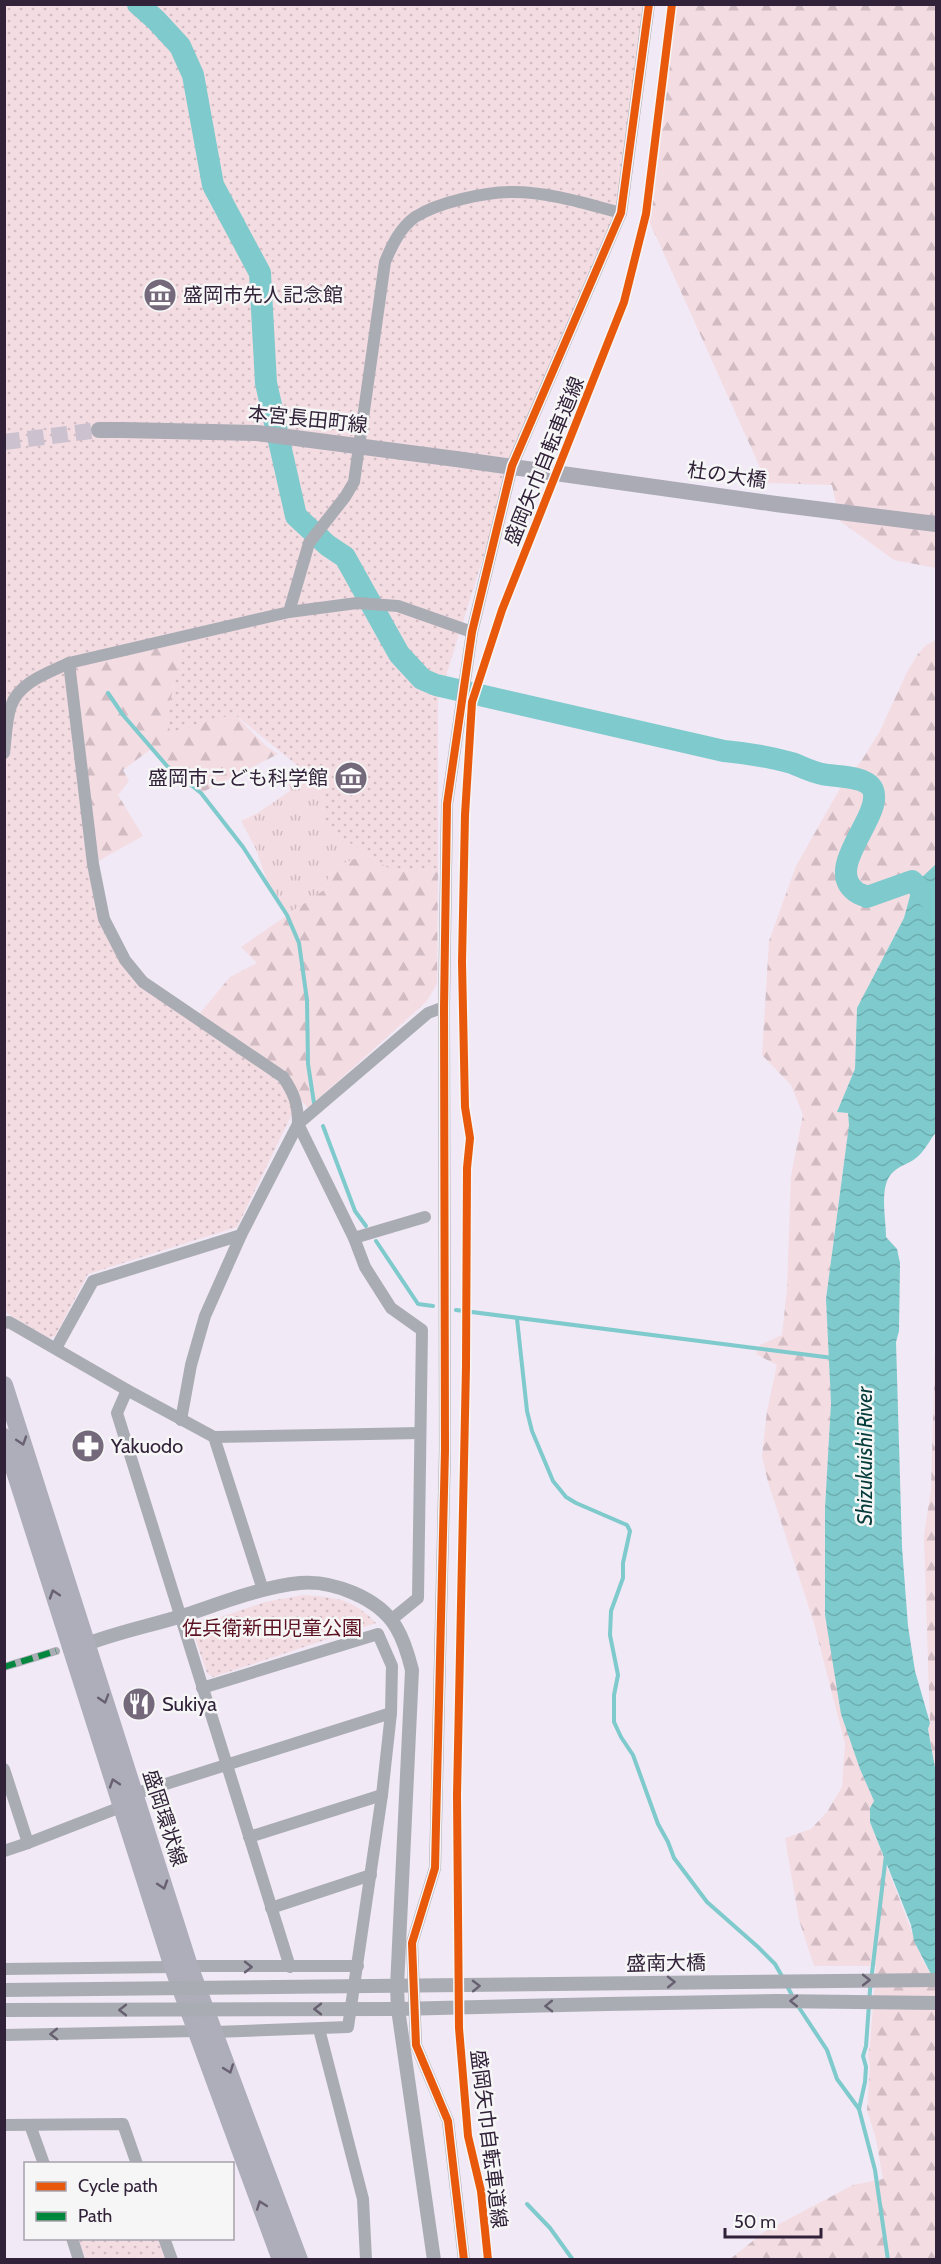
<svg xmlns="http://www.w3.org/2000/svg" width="941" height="2264" font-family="Cabin,'Noto Sans JP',sans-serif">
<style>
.grass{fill:url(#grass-tufts)}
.forest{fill:url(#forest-firs)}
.park{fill:url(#park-dots)}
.water{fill:url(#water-waves)}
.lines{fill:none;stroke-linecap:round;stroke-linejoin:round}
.stream{stroke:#7ecacc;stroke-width:4}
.river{stroke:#7ecacc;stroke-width:22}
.secondary-tunnel{stroke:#cbc1cf;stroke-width:16;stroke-dasharray:16 8;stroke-linecap:butt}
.pedestrian{stroke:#aaacb4;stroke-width:8}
.minor{stroke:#aaacb4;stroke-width:12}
.tertiary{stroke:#aaacb4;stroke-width:14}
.secondary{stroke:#aaabb5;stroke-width:16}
.primary{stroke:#adaeb9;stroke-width:18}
.tertiary-bridge{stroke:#aaacb4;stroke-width:14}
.secondary-bridge{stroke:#aaabb5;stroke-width:16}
.quiet{stroke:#00873e;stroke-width:6;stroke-dasharray:12 6;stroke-linecap:butt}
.cycleway-casing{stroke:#f6f6f6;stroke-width:11}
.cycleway{stroke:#e8590c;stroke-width:8}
.oneway{stroke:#696173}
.oneway2{stroke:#676070}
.labels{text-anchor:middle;stroke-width:5;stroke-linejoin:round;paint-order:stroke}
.poi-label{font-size:20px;fill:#312239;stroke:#f6f6f6;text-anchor:start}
.street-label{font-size:20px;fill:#312239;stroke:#f6f6f6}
.park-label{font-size:20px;fill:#5c1222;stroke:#f6f6f6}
.water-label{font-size:21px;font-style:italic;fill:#063c3b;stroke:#f6f6f6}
</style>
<defs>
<pattern id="grass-tufts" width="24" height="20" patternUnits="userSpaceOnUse" patternTransform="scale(1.5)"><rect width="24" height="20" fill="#f3dce2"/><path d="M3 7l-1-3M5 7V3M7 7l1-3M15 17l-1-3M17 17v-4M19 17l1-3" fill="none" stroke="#d1bcc3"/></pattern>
<pattern id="forest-firs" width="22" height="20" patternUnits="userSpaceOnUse" patternTransform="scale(1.5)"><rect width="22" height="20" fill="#f3dce2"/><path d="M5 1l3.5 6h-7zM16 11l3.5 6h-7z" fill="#d1bcc3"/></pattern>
<pattern id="park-dots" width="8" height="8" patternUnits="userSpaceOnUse" patternTransform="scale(1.5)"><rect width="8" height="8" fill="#f3dce2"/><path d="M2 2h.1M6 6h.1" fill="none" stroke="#d1bcc3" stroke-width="1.8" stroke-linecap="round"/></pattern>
<pattern id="water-waves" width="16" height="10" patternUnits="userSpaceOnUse" patternTransform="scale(1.5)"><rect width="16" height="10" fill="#7ecacc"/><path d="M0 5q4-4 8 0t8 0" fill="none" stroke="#6dadb0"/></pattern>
</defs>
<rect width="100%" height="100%" fill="#f1e9f5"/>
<path class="grass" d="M299,769L323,786L324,826L367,854L329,869L327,888L287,915L269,887L256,849L241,821L256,814L290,791L288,781Z"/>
<g class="forest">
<path d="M675,5H936V568L894,560L840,521L832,485L767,483L646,214Z"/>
<path d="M185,637L166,720L234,714L266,746L278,754L201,793L167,766L151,749L123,770L129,781L118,795L143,836L93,864L67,667Z"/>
<path d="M936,640V864L932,870L925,874L911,892L904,918L857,1008L855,1069L837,1112L848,1113L849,1125L826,1299L831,1403L825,1508V1615L860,1769L874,1801L870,1822L922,1959L936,1984V2259L729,2260L764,2232L838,2193L853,2185L883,2179L876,2139L867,2110L870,2067L868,2055L870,2046L876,1966H814L799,1920L785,1838L811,1829L827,1812L842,1787L845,1744L814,1623L768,1482L762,1456L767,1411L777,1365L756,1354L760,1345L782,1335L787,1290L791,1176L803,1115L791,1085L762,1055L769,941L796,866L842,785L862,760L880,731L907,672L918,654L926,645Z"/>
<path d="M367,854L393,871L438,869L437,984L426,1002L308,1108L294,1093L196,1018L230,977L257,963L241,947L327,888L329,869Z"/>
<path d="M936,1318V1773L928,1729L930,1723L924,1536L931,1489Z"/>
</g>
<g class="park">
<path d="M5,5H648L621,213L512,466L438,701V869L393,871L324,826L323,786L234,714L171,733L166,720L185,638L67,667L104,919L143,982L283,1077L294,1093L292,1114L237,1227L88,1274L55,1336L49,1338L5,1312Z"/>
<path d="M303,1595C335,1597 353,1599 376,1623L213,1677L207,1673L192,1629L197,1625L265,1602Z"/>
<path d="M78,2239H158L166,2259H86Z"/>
</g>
<path class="water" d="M936,864V1132C930,1140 924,1152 916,1158C907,1165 896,1166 889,1177C880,1192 886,1220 886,1237L897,1249L900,1263L899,1331L896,1342L902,1547L908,1626L915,1671L930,1723L928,1729L936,1773V1984L914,1941L911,1925L870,1822V1808L874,1801L860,1769L841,1714L825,1615V1508L831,1403L826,1299L849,1125L848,1113L837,1112L855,1069L857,1008L904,918L911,892L919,880Z"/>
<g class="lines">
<g class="stream">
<path d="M108,693L123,715L167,766L201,793L243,847L287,915L299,943L307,1000L308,1064L314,1103"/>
<path d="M323,1126L355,1211L366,1226"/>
<path d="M376,1241L418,1304L433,1306"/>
<path d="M456,1310L833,1358"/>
<path d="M517,1319L527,1411L532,1431L553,1481L566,1497L576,1503L627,1525L630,1531L623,1563V1578L611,1611L610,1635L618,1675L614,1695V1722L621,1737L633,1755L658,1824L668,1842L674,1858L707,1902L758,1947L775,1964L783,1978"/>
<path d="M786,1984L794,1999"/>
<path d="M798,2006L827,2050L837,2079L859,2109L875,2170L888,2260"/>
<path d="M859,2109L865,2082L866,2067L863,2056L866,2046L870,1990L886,1855"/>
<path d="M527,2204L550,2228L573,2260"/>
</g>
<path class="river" d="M138,4L156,20L180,46L193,75L213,185L260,273L266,383L296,516L327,545L345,557L399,654L422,679L436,685L724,751C746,753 770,757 792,763C802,767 812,772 822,774C835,777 867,775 873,790C883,816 824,867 855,891C858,894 864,895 867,897L912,881L936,905"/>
<path class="secondary-tunnel" d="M4,442L99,430"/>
<path class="pedestrian" d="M4,1667L56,1651"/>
<g class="minor">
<path d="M289,612L357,603L398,606L472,632"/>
<path d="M69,663L93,864L104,919L125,960L143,982L283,1077C294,1093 298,1104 298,1124L354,1238L365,1267L391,1308L422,1330L418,1598L391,1620"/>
<path d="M4,753C6,738 6,720 11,706C19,682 48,673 69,663L289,612L309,543L345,497L354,482L385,262C392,245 400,228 415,217C439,202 485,192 513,192C549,192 587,204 621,213"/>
<path d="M354,1238L425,1217"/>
<path d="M4,1323L9,1322L127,1390L214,1437L263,1590"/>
<path d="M56,1348L93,1281L241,1235"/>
<path d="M127,1390L117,1413L290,1967"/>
<path d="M181,1420L191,1365L205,1316L241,1235L298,1124L428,1013L444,1007"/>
<path d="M214,1437L420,1433"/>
<path d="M202,1688L378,1634L392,1666L391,1713L382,1795L348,2027L215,2032"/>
<path d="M4,1769L28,1843L121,1807"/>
<path d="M134,1794L391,1713"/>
<path d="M249,1837L382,1795"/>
<path d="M4,1851L28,1843"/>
<path d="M271,1908L371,1875"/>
<path d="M189,1966H358"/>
<path d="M4,1969L173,1967"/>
<path d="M319,2029L363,2199L366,2260"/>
<path d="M4,2035L197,2031"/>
<path d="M4,2125L123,2124L137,2164"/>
<path d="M30,2125L44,2164"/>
<path d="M72,2238L79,2260"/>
<path d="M164,2238L172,2260"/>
<path d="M464,2260L448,2121L416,2045L412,1943L435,1868L445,1450L444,1007L447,804L472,632L512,466L621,213L649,4"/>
</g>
<g class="tertiary">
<path d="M79,1647C113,1633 150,1626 185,1615C222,1603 261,1587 300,1583C332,1580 379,1598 396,1627C404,1640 408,1654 412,1670L397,1987L398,2009L434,2260"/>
<path d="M607,2004L776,2001L936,2003"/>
</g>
<g class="secondary">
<path d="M99,430H122"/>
<path d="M456,459L776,504L936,524"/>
</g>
<g class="primary">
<path d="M4,1385L189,1966L299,2260"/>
<path d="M4,1437L173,1967L281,2260"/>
</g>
<g class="tertiary-bridge">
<path d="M4,1990L936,1980"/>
<path d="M4,2010L398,2009L607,2004"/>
</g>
<path class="secondary-bridge" d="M122,430L257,433L456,459"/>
<path class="quiet" d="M4,1667L56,1651"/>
<defs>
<g id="cycleway">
<path d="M464,2260L448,2121L416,2045L412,1943L435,1868L445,1450L444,1007L447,804L472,632L512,466L621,213L649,4"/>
<path d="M488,2260L481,2191L468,2136L459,2028L457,1795L466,1367L467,1168L470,1138L465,1107L462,962L465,815L472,702L502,610L624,302L646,214L672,4"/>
</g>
</defs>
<use href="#cycleway" class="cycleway-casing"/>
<use href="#cycleway" class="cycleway"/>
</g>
<defs><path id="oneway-chevron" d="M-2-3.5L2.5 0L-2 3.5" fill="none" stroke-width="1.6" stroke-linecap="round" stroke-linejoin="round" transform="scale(1.5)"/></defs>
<g class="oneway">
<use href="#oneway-chevron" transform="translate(22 1441) rotate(72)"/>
<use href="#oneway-chevron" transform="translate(54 1594) rotate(-108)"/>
<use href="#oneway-chevron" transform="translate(104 1699) rotate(73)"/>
<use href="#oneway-chevron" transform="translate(114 1783) rotate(-108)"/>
<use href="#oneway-chevron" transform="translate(163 1885) rotate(72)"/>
<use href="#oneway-chevron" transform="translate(229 2069) rotate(70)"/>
<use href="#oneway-chevron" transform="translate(261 2205) rotate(-110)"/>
</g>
<g class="oneway2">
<use href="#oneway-chevron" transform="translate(248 1967)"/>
<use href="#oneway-chevron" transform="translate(866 1980)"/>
<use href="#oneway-chevron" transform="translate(671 1982) rotate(-1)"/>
<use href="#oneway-chevron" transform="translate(476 1986) rotate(-1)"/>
<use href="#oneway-chevron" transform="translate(794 2001) rotate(-179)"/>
<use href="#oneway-chevron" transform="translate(549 2006) rotate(179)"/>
<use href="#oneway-chevron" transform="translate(318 2009) rotate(180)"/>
<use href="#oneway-chevron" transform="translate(123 2010) rotate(180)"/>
<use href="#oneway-chevron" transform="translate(54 2034) rotate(179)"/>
</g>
<defs>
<symbol id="museum-disc" viewBox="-11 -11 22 22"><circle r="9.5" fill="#74687b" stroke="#f6f6f6"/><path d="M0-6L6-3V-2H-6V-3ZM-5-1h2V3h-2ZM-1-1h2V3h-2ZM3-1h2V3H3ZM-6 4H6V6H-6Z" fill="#fff"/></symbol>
<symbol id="pharmacy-disc" viewBox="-11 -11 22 22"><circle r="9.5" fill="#74687b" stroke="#f6f6f6"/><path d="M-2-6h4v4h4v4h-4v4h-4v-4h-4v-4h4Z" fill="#fff"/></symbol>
<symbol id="restaurant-disc" viewBox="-11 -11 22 22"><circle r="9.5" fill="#74687b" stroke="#f6f6f6"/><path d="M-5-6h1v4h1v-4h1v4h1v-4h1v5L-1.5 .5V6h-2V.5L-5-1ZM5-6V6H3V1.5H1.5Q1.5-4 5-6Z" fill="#fff"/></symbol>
</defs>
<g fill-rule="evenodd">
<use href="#museum-disc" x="141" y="276" width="38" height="38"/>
<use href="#museum-disc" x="332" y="759" width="38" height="38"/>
<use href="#pharmacy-disc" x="69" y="1427" width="38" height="38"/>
<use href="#restaurant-disc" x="120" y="1685" width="38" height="38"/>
</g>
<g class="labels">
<g class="poi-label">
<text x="183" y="302">盛岡市先人記念館</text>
<text x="328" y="785" text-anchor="end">盛岡市こども科学館</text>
<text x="111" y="1453">Yakuodo</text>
<text x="162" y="1711">Sukiya</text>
</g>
<g class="street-label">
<text transform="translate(308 419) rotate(6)" y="7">本宮長田町線</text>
<text transform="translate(544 461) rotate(-68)" y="7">盛岡矢巾自転車道線</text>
<text transform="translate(727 475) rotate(8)" y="7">杜の大橋</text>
<text transform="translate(165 1818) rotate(72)" y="7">盛岡環状線</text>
<text transform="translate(666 1963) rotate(-1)" y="7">盛南大橋</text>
<text transform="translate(489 2139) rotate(83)" y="7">盛岡矢巾自転車道線</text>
</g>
<g class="park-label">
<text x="272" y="1635">佐兵衛新田児童公園</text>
</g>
<g class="water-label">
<text transform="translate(865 1456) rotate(-90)" y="7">Shizukuishi River</text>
</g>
</g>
<rect width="941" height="2264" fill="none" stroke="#312239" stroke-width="12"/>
<rect x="24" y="2162" width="210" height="78" fill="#f6f6f6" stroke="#a7a1aa" stroke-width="1.5"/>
<rect x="36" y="2182" width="30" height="9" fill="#e8590c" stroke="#a7a1aa" stroke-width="1.5"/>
<text x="78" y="2192" font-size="18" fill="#312239">Cycle path</text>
<rect x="36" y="2212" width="30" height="9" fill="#00873e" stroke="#a7a1aa" stroke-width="1.5"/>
<text x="78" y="2222" font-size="18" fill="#312239">Path</text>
<path d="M725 2228v9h96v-9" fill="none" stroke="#312239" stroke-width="3"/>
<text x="734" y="2228" font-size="18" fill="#312239" stroke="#f6f6f6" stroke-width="4.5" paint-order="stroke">50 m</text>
</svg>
